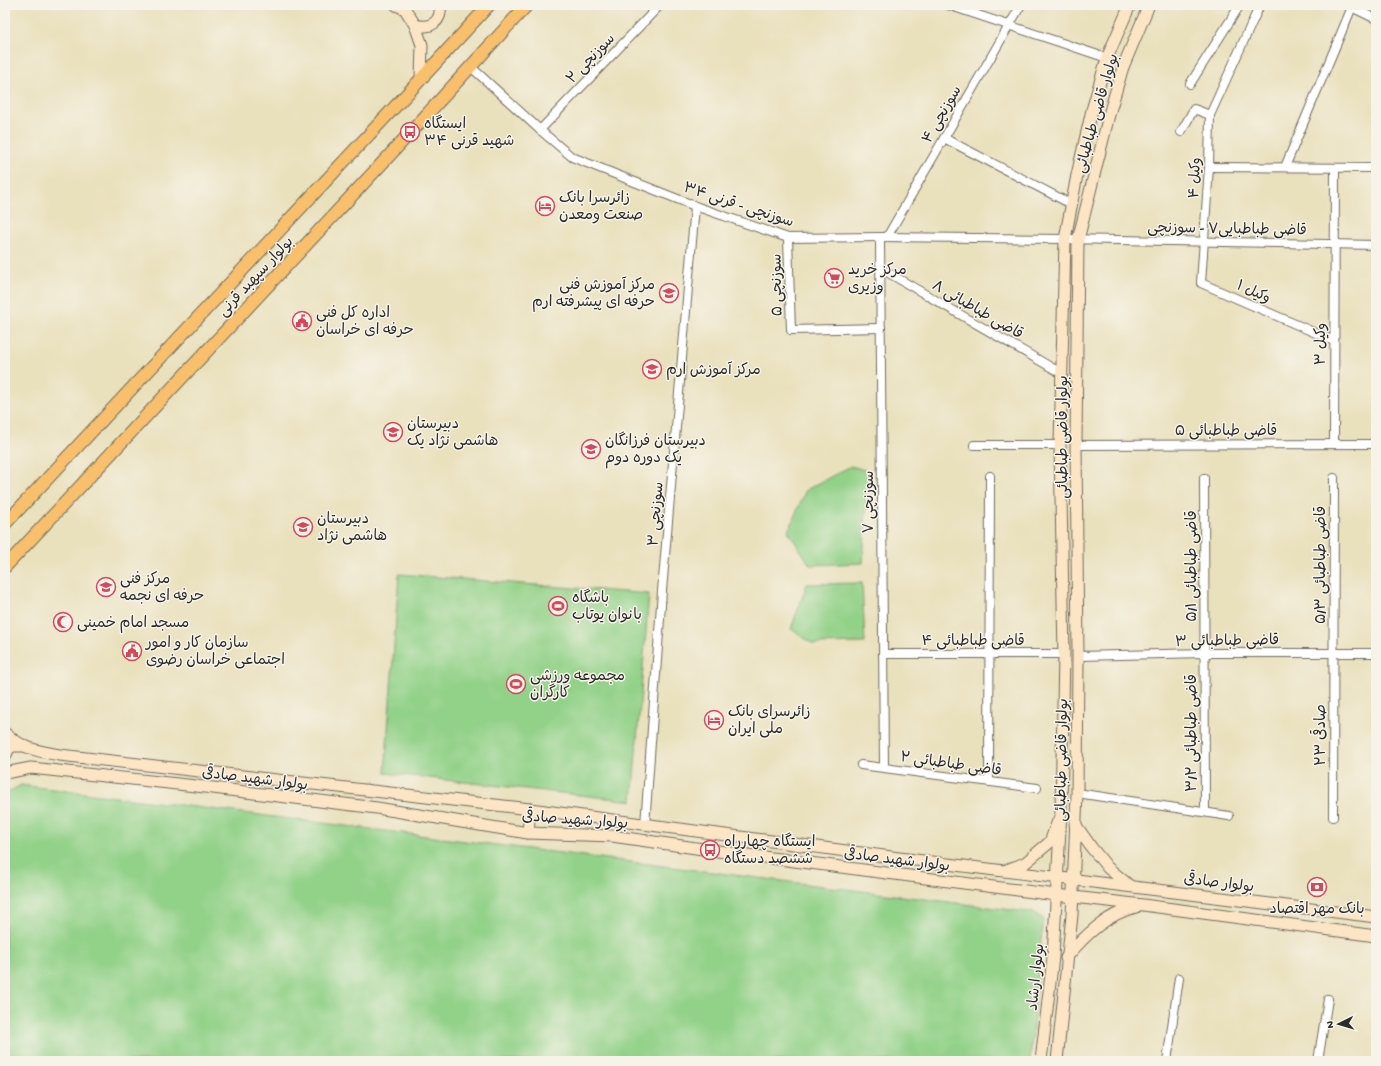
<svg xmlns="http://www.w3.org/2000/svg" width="1381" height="1066" font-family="'Gochi Hand','Playpen Sans Arabic',sans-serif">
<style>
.green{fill:#92d188;stroke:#5e7e5a}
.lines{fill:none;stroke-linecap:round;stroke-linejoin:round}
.street-casing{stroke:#6e6a5e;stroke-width:10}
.secondary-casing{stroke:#6e6a5e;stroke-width:13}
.primary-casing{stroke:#6e6a5e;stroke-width:14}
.street{stroke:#fff;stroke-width:8}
.secondary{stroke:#fce5c4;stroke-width:11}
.primary{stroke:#f8bf6c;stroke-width:12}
.labels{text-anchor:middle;stroke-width:3;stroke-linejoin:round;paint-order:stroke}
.street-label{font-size:15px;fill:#2b2b2b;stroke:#f7f3e8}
.poi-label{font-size:15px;fill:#2b2b2b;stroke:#f7f3e8;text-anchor:start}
</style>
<rect width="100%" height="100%" fill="#f7f3e8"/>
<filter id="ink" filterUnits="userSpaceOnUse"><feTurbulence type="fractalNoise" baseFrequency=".025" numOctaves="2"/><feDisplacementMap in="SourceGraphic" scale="8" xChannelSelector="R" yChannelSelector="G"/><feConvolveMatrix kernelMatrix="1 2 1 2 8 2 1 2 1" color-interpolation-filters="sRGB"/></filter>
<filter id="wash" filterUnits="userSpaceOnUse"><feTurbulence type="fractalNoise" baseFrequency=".012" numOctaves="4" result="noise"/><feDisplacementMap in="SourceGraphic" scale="16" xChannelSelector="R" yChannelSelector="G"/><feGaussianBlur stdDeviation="0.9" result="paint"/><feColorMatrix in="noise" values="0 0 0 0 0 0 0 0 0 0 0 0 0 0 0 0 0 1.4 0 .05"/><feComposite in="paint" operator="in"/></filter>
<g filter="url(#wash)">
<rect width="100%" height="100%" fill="#e9e0bc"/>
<g class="green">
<path d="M851,466L868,471L863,563L810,565L788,531L806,490Z"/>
<path d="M399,574L649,594L632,801L385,773Z"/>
<path d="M862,583L865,643L813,644L791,629L807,584Z"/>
<path d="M21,785L1036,913L1043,919L1030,1061H5V794Z"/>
</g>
</g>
<g filter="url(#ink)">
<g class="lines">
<defs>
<g id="street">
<path d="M948,5L1107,58"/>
<path d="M1260,5L1210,115L1209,167L1201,283L1334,341"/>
<path d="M1347,5L1376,19"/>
<path d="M470,66L540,130L572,157L695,206L788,238L880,237L1065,239L1376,245"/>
<path d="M1190,84L1240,5"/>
<path d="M540,130L660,5"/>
<path d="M1181,132L1194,109L1210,115"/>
<path d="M944,138L1071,204"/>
<path d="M1209,167L1376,168"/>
<path d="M1285,167L1352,7"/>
<path d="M880,237L884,768"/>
<path d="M887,237L1021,5"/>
<path d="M788,238L791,330L881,328"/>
<path d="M880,268L1061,373"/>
<path d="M1334,444L1335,168"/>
<path d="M974,445H1060"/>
<path d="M1076,445L1376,444"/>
<path d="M1204,478L1205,812"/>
<path d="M883,654H1064"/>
<path d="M1078,656L1205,653H1376"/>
<path d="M861,765L1037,788"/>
<path d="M989,782L990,476"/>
<path d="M1077,793L1229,816"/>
<path d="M1333,817L1334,478"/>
<path d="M645,825L662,591L695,206"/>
<path d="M1167,1061L1179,978"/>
<path d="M1318,1061L1328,999"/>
</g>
<g id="secondary">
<path d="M396,5L405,9L415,25L422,45L421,79"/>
<path d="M415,25C431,29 442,22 440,5"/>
<path d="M5,733C23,749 37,751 60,755L530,809L899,858L1376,917"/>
<path d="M5,757L9,748L14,746H25"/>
<path d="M5,773L31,768L205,787L377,808L528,833L612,836L710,850L1056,895L1143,905L1376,936"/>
<path d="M1075,824L1091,847L1108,868L1130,886"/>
<path d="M528,833L530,809"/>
<path d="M1007,870L1025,863L1050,842L1058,821"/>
<path d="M1066,958C1085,935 1107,914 1136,907"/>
<path d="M1041,1061L1053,957L1061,811L1064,654L1060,445L1065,239L1077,175L1092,110L1107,58L1130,5"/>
<path d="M1057,1061L1072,915L1077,793L1078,656L1076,445L1078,240L1110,111L1123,67L1149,5"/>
</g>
<g id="primary">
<path d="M5,524L421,79L489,5"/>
<path d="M5,567L388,157L527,5"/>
</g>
</defs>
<use href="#street" class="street-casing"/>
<use href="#secondary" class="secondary-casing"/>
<use href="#primary" class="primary-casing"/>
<use href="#street" class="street"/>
<use href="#secondary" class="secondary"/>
<use href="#primary" class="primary"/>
</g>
</g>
<defs>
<symbol id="bus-ring" viewBox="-11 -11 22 22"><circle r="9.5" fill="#f7f3e8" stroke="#d1495b" stroke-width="1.5"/><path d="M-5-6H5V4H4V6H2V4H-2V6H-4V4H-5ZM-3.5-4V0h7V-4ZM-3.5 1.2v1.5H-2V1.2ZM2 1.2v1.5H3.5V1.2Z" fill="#d1495b"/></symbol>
<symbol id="hotel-ring" viewBox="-11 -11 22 22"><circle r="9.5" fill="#f7f3e8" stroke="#d1495b" stroke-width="1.5"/><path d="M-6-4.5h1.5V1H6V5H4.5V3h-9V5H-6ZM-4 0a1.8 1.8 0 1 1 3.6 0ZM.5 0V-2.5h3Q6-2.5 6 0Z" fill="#d1495b"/></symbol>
<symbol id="supermarket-ring" viewBox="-11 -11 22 22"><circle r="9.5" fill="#f7f3e8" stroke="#d1495b" stroke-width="1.5"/><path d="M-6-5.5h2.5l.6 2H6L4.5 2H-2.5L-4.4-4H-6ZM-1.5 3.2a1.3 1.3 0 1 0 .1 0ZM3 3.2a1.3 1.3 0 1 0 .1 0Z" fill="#d1495b"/></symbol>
<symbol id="school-ring" viewBox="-11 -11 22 22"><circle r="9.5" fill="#f7f3e8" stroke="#d1495b" stroke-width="1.5"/><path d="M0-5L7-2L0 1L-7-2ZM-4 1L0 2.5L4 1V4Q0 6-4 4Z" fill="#d1495b"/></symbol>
<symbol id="civic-ring" viewBox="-11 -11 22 22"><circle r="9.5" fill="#f7f3e8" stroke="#d1495b" stroke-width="1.5"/><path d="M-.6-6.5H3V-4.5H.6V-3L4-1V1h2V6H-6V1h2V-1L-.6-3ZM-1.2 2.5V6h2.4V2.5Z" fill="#d1495b"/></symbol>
<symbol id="stadium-ring" viewBox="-11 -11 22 22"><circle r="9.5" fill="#f7f3e8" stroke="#d1495b" stroke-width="1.5"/><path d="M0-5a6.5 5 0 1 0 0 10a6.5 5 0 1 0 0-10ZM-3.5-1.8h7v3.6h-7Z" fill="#d1495b"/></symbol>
<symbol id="mosque-ring" viewBox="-11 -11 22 22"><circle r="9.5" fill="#f7f3e8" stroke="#d1495b" stroke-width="1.5"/><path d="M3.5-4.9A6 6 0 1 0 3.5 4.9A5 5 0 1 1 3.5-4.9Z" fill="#d1495b"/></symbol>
<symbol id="bank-ring" viewBox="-11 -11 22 22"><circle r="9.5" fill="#f7f3e8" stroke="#d1495b" stroke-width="1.5"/><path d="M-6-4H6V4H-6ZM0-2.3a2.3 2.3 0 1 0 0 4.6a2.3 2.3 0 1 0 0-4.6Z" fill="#d1495b"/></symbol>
</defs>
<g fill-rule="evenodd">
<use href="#bus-ring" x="399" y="121" width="22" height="22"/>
<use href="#hotel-ring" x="534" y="195" width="22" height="22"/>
<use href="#supermarket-ring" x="823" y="267" width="22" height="22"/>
<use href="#school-ring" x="658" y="282" width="22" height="22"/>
<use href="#civic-ring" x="291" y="310" width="22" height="22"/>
<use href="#school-ring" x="641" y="358" width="22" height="22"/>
<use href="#school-ring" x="382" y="421" width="22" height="22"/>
<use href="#school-ring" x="580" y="438" width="22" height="22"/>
<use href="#school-ring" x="292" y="516" width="22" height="22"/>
<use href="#school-ring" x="95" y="576" width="22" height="22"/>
<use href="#stadium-ring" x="547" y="595" width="22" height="22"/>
<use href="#mosque-ring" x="52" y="611" width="22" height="22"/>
<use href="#civic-ring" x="121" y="640" width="22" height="22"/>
<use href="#stadium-ring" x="505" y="673" width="22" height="22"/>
<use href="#hotel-ring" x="703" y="709" width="22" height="22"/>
<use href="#bus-ring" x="699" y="839" width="22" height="22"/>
<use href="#bank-ring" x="1306" y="876" width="22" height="22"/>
</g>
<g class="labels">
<g class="street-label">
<text transform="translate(590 58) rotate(-46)" y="5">سوزنچی ۲</text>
<text transform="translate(1096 113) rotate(-74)" y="5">بولوار قاضی طباطبائی</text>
<text transform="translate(941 114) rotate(-60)" y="5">سوزنچی ۴</text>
<text transform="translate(1194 178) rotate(-87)" y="5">وکيل ۴</text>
<text transform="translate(739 204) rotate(18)" y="5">سوزنچی - قرنی ۳۴</text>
<text transform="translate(1227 228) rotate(1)" y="5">قاضی طباطبایی۷ - سوزنچی</text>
<text transform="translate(255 276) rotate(-47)" y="5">بولوار سپهبد قرنی</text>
<text transform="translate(776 285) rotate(-91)" y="5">سوزنچی ۵</text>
<text transform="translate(1254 291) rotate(24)" y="5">وکيل ۱</text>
<text transform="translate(978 309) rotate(30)" y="5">قاضی طباطبائی ۸</text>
<text transform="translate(1320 344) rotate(-90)" y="5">وکيل ۳</text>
<text x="1226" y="435">قاضی طباطبائی ۵</text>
<text transform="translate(1062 437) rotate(-90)" y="5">بولوار قاضی طباطبائی</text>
<text transform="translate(868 502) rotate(-90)" y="5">سوزنچی ۷</text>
<text transform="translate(655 514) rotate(-85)" y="5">سوزنچی ۳</text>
<text transform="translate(1320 565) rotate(-90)" y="5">قاضی طباطبائی ۵/۳</text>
<text transform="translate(1191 566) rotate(-90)" y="5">قاضی طباطبائی ۵/۱</text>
<text x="973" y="645">قاضی طباطبائی ۴</text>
<text transform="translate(1227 640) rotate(-1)" y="5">قاضی طباطبائی ۳</text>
<text transform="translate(1191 733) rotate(-90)" y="5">قاضی طباطبائی ۳/۲</text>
<text transform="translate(1320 735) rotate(-90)" y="5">صادقی ۲۳</text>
<text transform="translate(1061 760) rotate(-89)" y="5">بولوار قاضی طباطبائی</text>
<text transform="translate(951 763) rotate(8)" y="5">قاضی طباطبائی ۲</text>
<text transform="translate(255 778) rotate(7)" y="5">بولوار شهید صادقی</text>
<text transform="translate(575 819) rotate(4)" y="5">بولوار شهید صادقی</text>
<text transform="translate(897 859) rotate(7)" y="5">بولوار شهید صادقی</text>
<text transform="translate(1219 882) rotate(7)" y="5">بولوار صادقی</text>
<text transform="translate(1035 977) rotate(-84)" y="5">بولوار ارشاد</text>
</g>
<g class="poi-label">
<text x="424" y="128">ایستگاه<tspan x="424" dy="17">شهید قرنی ۳۴</tspan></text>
<text x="559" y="202">زائرسرا بانک<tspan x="559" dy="17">صنعت ومعدن</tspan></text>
<text x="848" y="274">مرکز خرید<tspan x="848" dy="17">وزیری</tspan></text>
<text x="655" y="289" text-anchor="end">مرکز آموزش فنی<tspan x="655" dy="17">حرفه ای پیشرفته ارم</tspan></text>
<text x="316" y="317">اداره کل فنی<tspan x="316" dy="17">حرفه ای خراسان</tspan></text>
<text x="666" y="374">مرکز آموزش ارم</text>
<text x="407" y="428">دبیرستان<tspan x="407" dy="17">هاشمی نژاد یک</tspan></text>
<text x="605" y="445">دبیرستان فرزانگان<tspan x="605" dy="17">یک دوره دوم</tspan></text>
<text x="317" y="523">دبیرستان<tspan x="317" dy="17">هاشمی نژاد</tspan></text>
<text x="120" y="583">مرکز فنی<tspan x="120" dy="17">حرفه ای نجمه</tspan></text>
<text x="572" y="602">باشگاه<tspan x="572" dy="17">بانوان یوتاب</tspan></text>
<text x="77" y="627">مسجد امام خمینی</text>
<text x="146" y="647">سازمان کار و امور<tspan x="146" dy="17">اجتماعی خراسان رضوی</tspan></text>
<text x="530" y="680">مجموعه ورزشی<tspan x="530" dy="17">کارگران</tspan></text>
<text x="728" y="716">زائرسرای بانک<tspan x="728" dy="17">ملی ایران</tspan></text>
<text x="724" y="846">ایستگاه چهارراه<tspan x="724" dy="17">ششصد دستگاه</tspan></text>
<text x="1317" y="913" text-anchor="middle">بانک مهر اقتصاد</text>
</g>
</g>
<rect width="1381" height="1066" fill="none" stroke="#f7f3e8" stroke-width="20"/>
<g transform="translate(1339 1024) rotate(265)" stroke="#f7f3e8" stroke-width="3" paint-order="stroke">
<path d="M0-3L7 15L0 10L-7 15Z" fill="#2b2b2b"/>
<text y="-6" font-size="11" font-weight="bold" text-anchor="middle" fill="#2b2b2b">N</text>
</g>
</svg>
